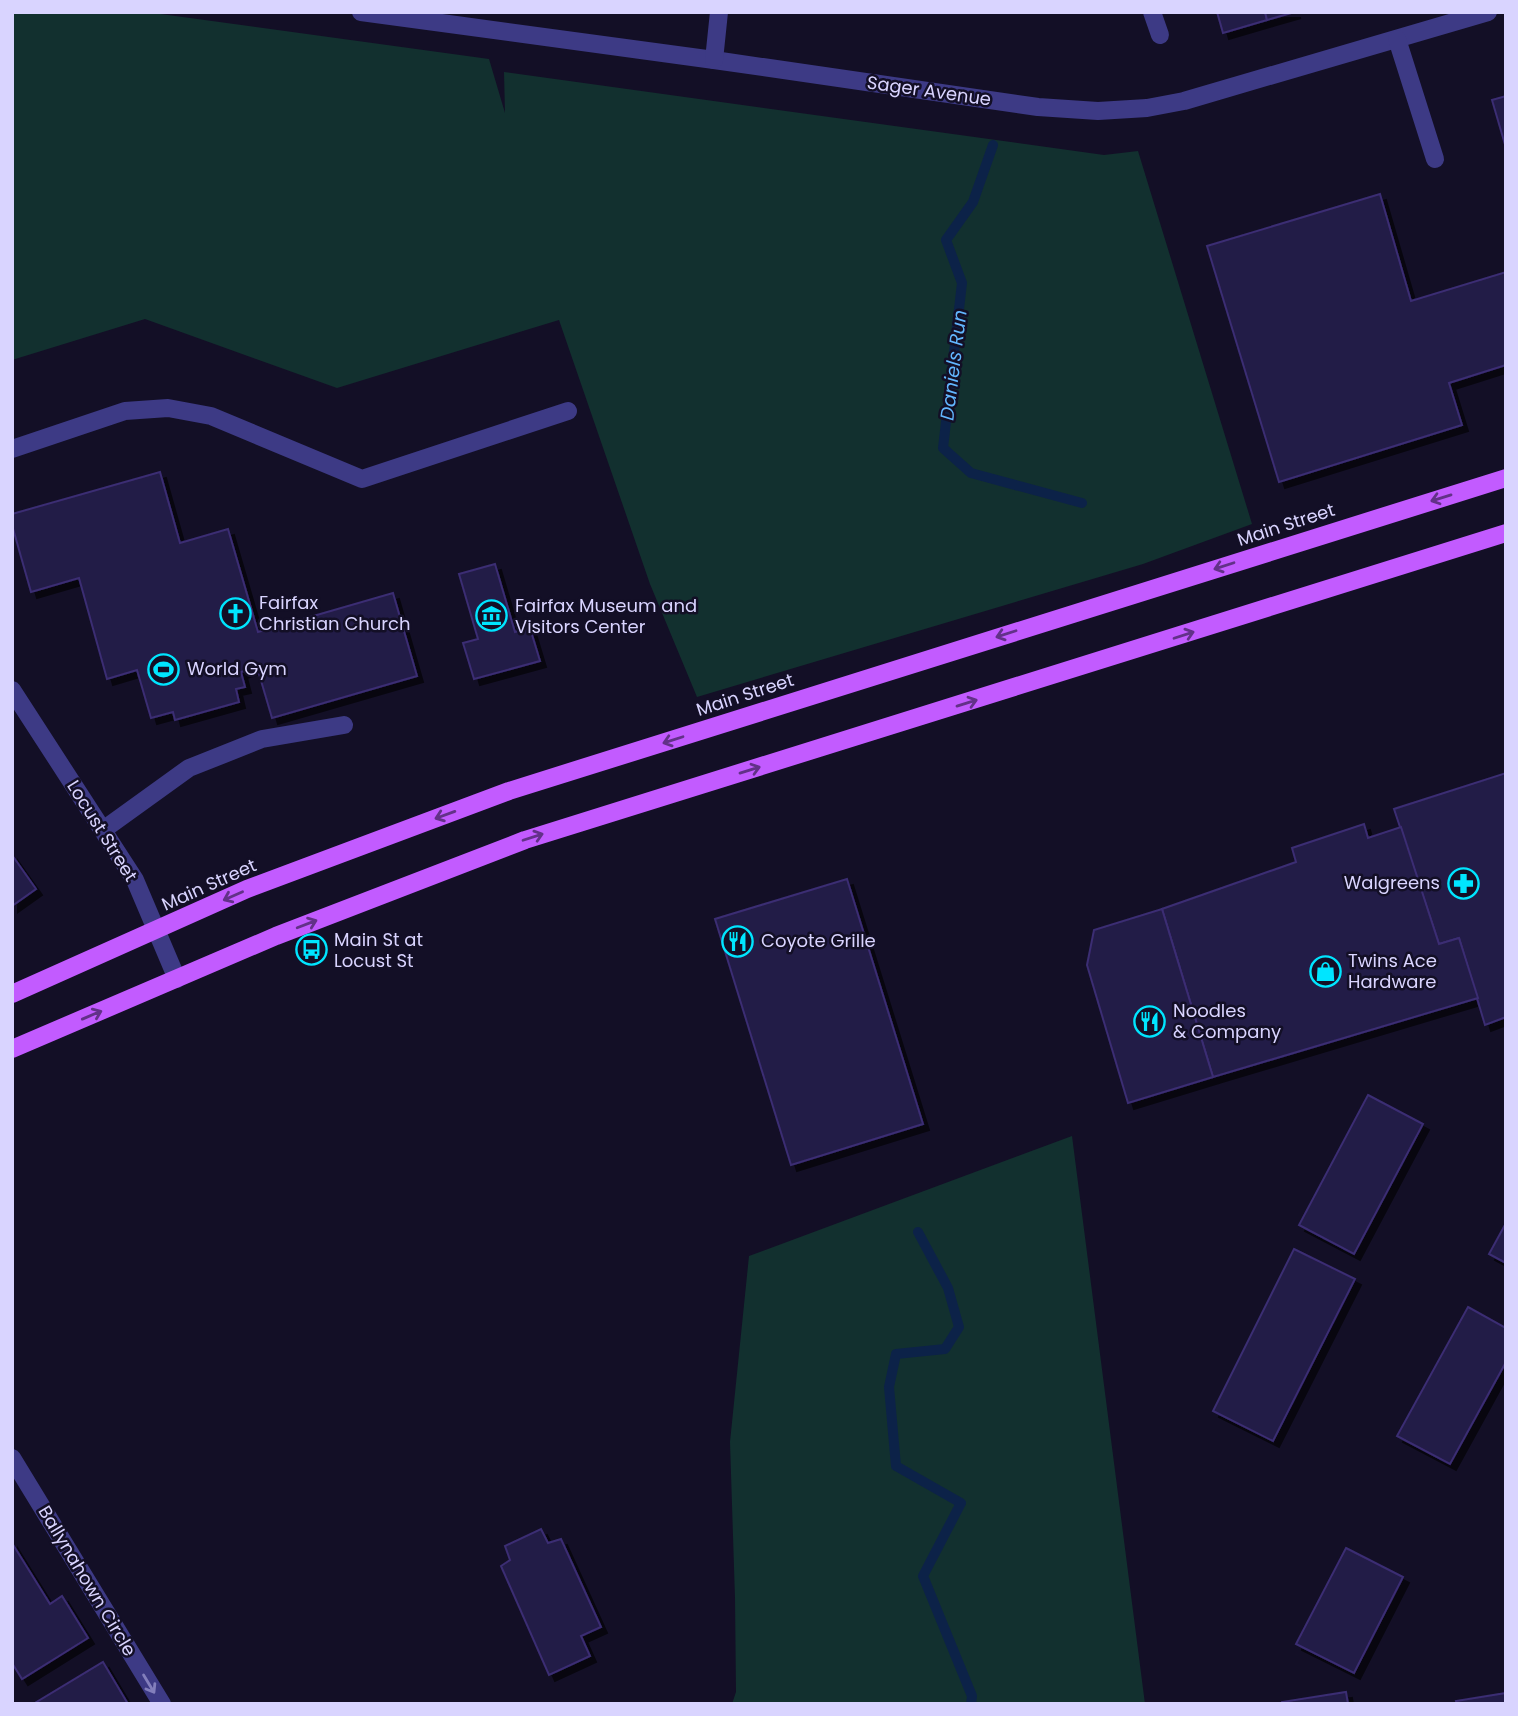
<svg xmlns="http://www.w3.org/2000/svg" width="1518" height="1716" font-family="Poppins,sans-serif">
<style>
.green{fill:#12302f}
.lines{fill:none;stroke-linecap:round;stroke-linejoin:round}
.stream{stroke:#0c2248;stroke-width:10}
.building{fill:#241b47;stroke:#3b2d73;stroke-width:2;filter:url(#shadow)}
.minor{stroke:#3d3a85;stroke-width:18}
.major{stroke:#c25bff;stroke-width:18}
.oneway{stroke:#623188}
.oneway2{stroke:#837fbc}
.labels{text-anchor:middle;stroke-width:5;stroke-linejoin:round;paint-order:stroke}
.street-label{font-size:18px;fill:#d9d4ff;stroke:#130f26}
.poi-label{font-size:18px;fill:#d9d4ff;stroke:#130f26;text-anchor:start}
.water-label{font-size:19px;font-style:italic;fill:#62b6ff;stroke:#130f26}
</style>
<defs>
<filter id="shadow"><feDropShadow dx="6" dy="6" stdDeviation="0" flood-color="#0009"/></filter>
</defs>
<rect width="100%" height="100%" fill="#130f26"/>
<g class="green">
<path d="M12,12H146L489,59L505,113L504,72L1104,155L1138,151L1252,524L1143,564L697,697L650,584L559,320L337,388L145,319L12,360Z"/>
<path d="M1072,1136L1145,1704H732L736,1692L735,1598L730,1442L749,1256Z"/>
</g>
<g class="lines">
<g class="stream">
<path d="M993,145L973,202L946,240L962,283L943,448L971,473L1082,503"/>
<path d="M918,1232L948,1288L959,1327L945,1349L896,1354L889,1387L896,1466L961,1503L923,1576L972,1696L971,1704"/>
</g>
</g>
<g class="building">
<path d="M1217,12H1265L1267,20L1223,33Z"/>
<path d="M1265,12H1295L1267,20Z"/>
<path d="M1506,96V148L1492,100Z"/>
<path d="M1380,194L1411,301L1506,272V365L1449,383L1462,425L1279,482L1207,246Z"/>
<path d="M160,472L180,543L228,529L258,632L393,593L417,676L272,718L257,667L241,672L245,687L236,689L239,702L175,720L173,712L151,718L137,670L107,679L79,578L31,592L12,525V514Z"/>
<path d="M495,564L515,632L530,628L540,661L474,679L463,643L478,639L459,574Z"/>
<path d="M1506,773V1017L1485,1025L1459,938L1439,944L1394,809Z"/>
<path d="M1364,824L1368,838L1401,827L1439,944L1459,938L1478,998L1213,1077L1162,909L1296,862L1292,848Z"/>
<path d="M12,855L36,889L12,906Z"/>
<path d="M847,879L923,1124L791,1165L715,919Z"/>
<path d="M1162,909L1213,1077L1128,1103L1087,965L1094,930Z"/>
<path d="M1368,1095L1423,1124L1354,1254L1299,1225Z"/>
<path d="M1506,1223V1263L1489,1254Z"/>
<path d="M1294,1249L1355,1279L1273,1441L1213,1411Z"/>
<path d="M1468,1307L1506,1328V1362L1450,1464L1397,1436Z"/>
<path d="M541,1529L548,1543L561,1539L601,1627L581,1636L590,1656L549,1675L501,1566L510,1560L505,1546Z"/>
<path d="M12,1543L50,1604L62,1596L88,1638L22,1679L12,1663Z"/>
<path d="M1346,1548L1403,1577L1354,1673L1296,1644Z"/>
<path d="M103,1662L128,1704H36L35,1703Z"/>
<path d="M1346,1692L1348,1704H1282V1702Z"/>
<path d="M1506,1693V1704H1457L1456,1701Z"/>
</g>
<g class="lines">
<g class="minor">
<path d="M361,12L714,60L1038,107L1098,111L1147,108L1184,101L1488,12"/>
<path d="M1152,12L1160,35"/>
<path d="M1397,39L1435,159"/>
<path d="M714,60L719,12"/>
<path d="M12,449L125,411L168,408L211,416L362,479L568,411"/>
<path d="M12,690L135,880L177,979"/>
<path d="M103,830L189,768L262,739L344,725"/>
<path d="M12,1458L162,1704"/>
</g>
<g class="major">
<path d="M12,994L247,889L509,791L1506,478"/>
<path d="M12,1049L276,936L525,840L1506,533"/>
</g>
</g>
<defs><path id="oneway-shaft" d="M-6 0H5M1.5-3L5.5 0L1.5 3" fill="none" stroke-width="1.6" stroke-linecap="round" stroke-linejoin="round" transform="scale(1.75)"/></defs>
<g class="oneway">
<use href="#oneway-shaft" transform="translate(1441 498) rotate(163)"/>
<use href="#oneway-shaft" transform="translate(1224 566) rotate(162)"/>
<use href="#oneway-shaft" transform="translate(1006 634) rotate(162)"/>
<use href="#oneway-shaft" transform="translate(1184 635) rotate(-18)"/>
<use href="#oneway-shaft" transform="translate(967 703) rotate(-17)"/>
<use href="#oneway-shaft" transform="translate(673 740) rotate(162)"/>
<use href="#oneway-shaft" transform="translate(750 770) rotate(-17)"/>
<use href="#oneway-shaft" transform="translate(445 815) rotate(160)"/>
<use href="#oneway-shaft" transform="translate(533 837) rotate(-18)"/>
<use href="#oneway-shaft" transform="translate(233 896) rotate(156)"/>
<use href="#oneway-shaft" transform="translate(307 924) rotate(-21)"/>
<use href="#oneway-shaft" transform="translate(92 1015) rotate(-23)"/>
</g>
<use class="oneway2" href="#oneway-shaft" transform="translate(149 1684) rotate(59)"/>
<defs>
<symbol id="church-ring" viewBox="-11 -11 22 22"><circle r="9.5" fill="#130f26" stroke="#00e5ff" stroke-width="1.5"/><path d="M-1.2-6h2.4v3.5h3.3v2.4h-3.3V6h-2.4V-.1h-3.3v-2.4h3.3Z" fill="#00e5ff"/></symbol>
<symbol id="museum-ring" viewBox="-11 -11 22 22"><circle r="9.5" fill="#130f26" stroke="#00e5ff" stroke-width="1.5"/><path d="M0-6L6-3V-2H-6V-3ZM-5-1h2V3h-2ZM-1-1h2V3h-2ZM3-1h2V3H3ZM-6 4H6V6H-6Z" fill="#00e5ff"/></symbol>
<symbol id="stadium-ring" viewBox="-11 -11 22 22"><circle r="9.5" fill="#130f26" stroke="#00e5ff" stroke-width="1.5"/><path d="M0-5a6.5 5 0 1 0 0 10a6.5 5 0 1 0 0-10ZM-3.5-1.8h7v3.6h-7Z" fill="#00e5ff"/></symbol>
<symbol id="pharmacy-ring" viewBox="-11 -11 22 22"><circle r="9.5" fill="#130f26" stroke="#00e5ff" stroke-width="1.5"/><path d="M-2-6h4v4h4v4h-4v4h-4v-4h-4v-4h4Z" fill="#00e5ff"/></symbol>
<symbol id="restaurant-ring" viewBox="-11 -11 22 22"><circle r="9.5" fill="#130f26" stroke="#00e5ff" stroke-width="1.5"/><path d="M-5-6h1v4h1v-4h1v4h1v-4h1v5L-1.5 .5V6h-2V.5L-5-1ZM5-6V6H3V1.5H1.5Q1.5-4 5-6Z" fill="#00e5ff"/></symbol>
<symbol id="bus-ring" viewBox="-11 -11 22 22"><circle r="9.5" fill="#130f26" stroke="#00e5ff" stroke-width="1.5"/><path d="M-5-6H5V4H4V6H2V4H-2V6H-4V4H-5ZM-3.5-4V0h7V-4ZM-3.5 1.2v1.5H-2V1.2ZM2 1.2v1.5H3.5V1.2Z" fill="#00e5ff"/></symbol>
<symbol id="shop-ring" viewBox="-11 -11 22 22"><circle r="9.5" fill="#130f26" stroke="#00e5ff" stroke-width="1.5"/><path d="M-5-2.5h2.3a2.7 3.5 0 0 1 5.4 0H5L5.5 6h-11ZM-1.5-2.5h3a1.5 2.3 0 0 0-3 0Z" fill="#00e5ff"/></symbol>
</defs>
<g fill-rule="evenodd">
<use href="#church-ring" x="218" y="596" width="35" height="35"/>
<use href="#museum-ring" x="474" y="598" width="35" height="35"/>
<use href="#stadium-ring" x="146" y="652" width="35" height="35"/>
<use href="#pharmacy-ring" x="1446" y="866" width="35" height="35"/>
<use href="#restaurant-ring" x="720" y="924" width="35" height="35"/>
<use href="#bus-ring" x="294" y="932" width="35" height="35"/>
<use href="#shop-ring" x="1308" y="954" width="35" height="35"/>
<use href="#restaurant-ring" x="1132" y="1004" width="35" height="35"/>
</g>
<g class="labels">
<g class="street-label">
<text transform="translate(929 91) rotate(8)" y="6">Sager Avenue</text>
<text transform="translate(1286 525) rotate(-18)" y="6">Main Street</text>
<text transform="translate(745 695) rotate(-18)" y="6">Main Street</text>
<text transform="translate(102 831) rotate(58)" y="6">Locust Street</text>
<text transform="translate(209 885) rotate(-24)" y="6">Main Street</text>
<text transform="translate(87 1581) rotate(59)" y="6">Ballynahown Circle</text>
</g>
<g class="poi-label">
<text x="259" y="609">Fairfax<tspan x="259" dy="21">Christian Church</tspan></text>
<text x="515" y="612">Fairfax Museum and<tspan x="515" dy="21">Visitors Center</tspan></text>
<text x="187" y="675">World Gym</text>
<text x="1440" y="889" text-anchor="end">Walgreens</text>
<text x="334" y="946">Main St at<tspan x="334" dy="21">Locust St</tspan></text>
<text x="761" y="947">Coyote Grille</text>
<text x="1348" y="967">Twins Ace<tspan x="1348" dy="21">Hardware</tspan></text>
<text x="1173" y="1017">Noodles<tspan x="1173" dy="21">&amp; Company</tspan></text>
</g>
<g class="water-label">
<text transform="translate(953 365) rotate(-83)" y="7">Daniels Run</text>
</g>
</g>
<rect width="1518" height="1716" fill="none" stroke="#d9d4ff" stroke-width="28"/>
</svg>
